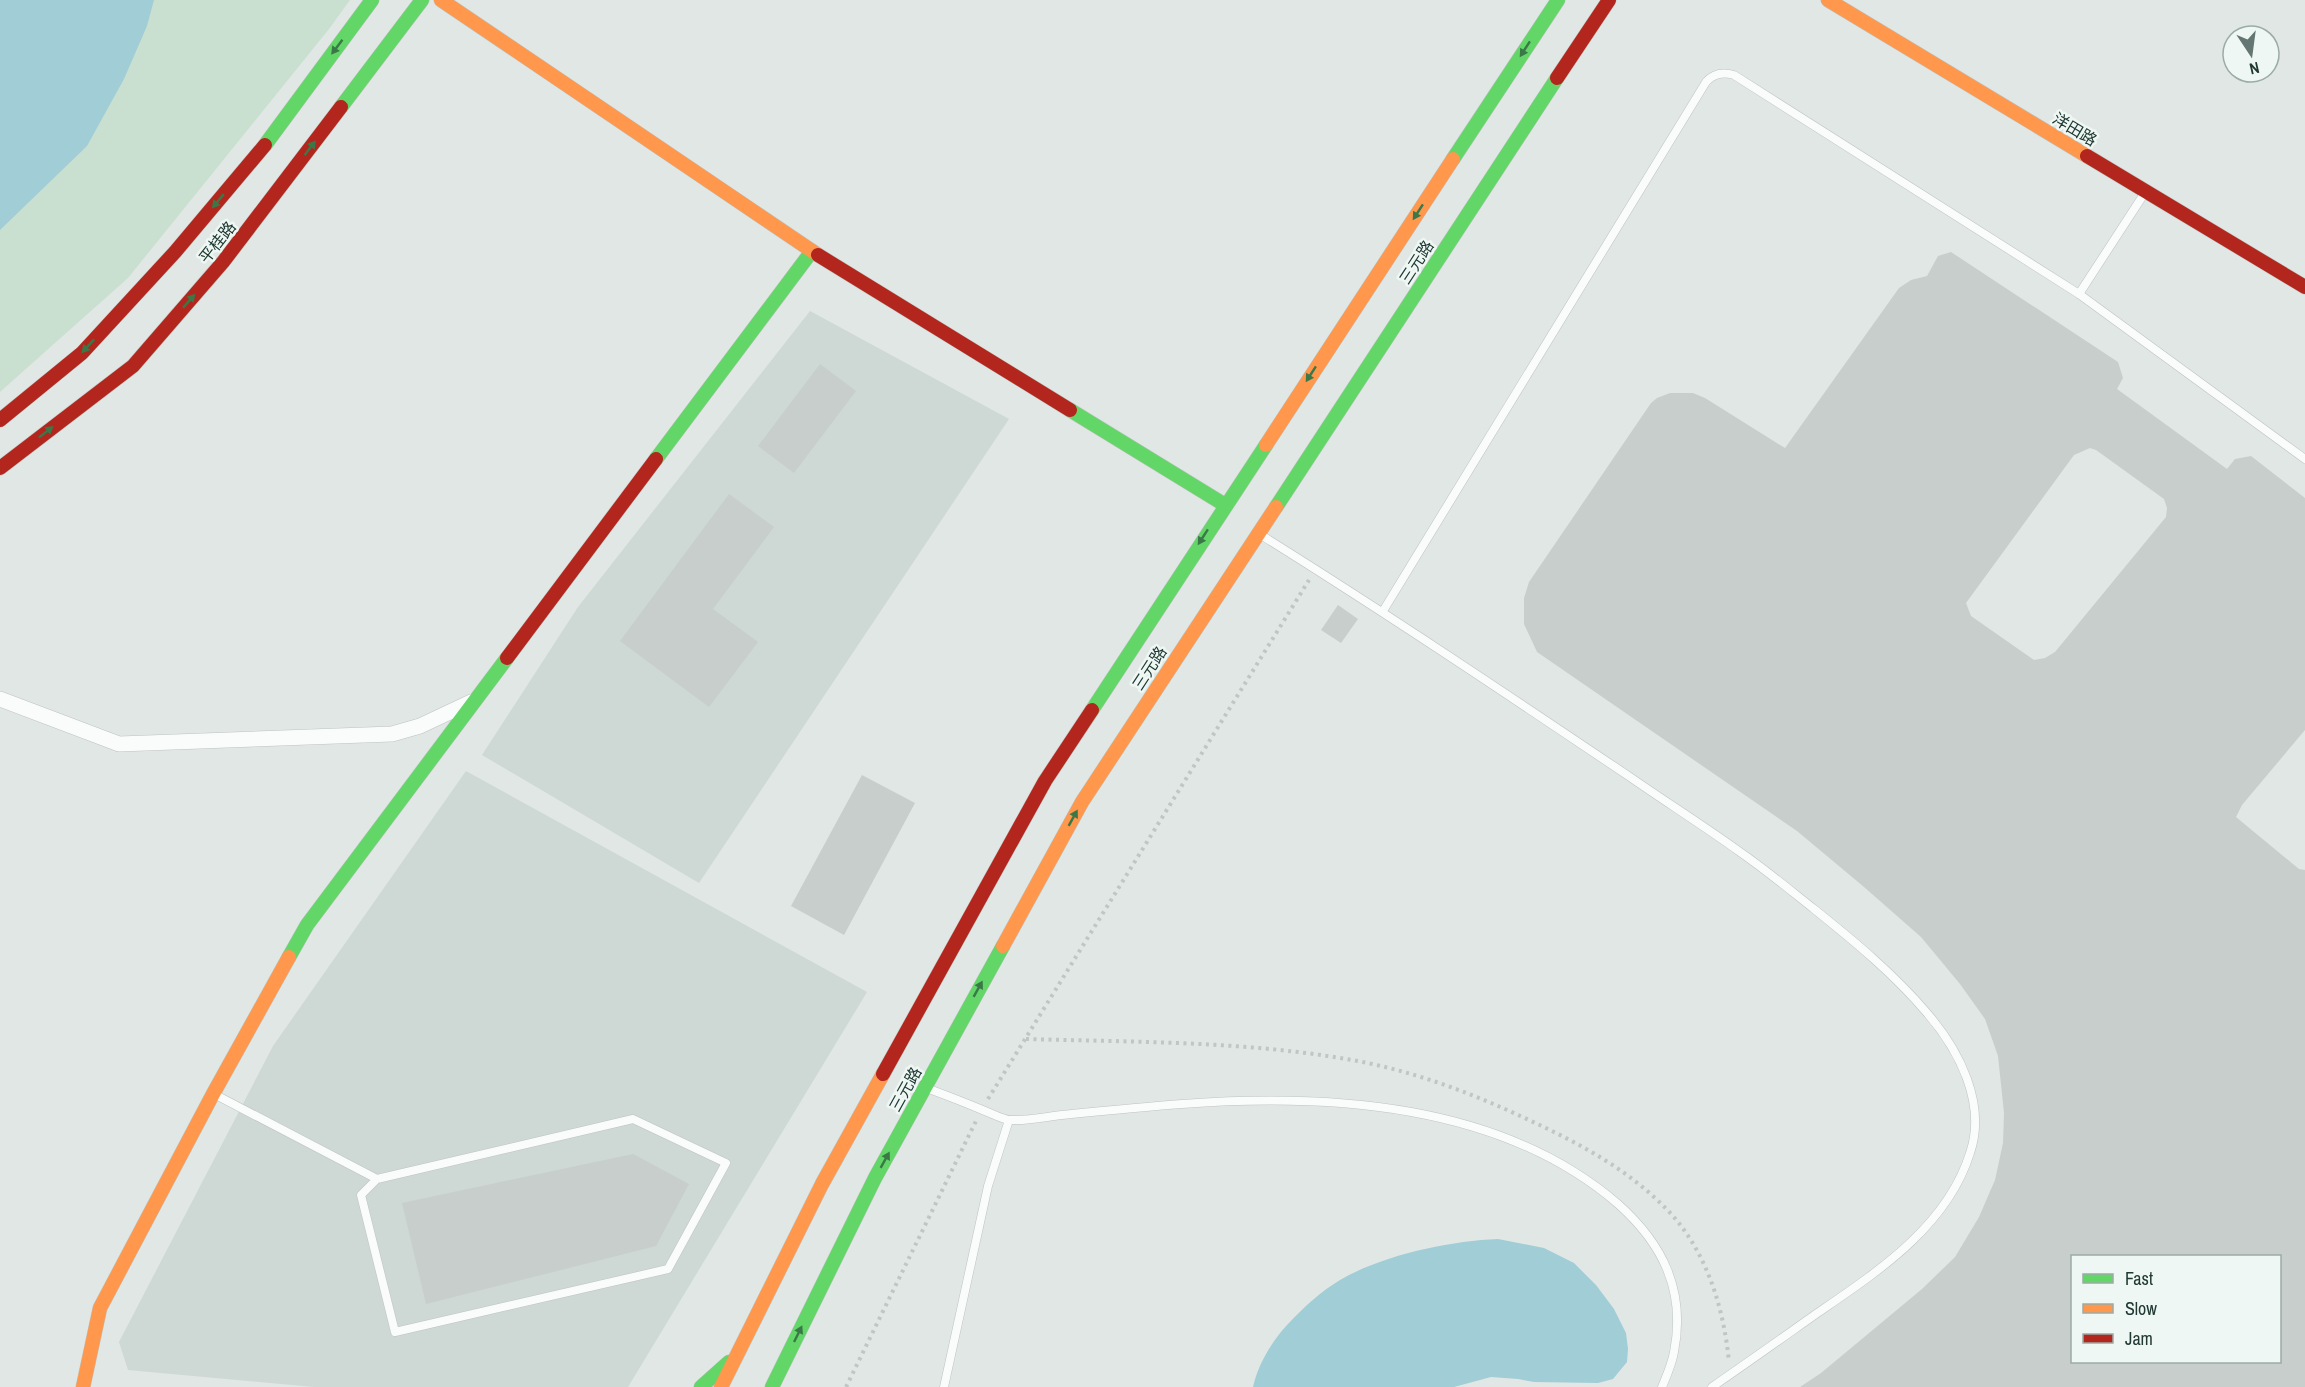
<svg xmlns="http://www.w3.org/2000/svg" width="2305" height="1387" font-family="'Archivo Narrow','Noto Sans SC',sans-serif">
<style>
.built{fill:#ced8d4}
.green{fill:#c9e0d1}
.water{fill:#a1cdd6}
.building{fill:#c8cecc;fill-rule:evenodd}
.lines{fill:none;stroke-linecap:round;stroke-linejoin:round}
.lane-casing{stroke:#bec4c1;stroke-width:9}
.street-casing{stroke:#bec4c1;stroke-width:16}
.fast-casing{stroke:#bdc4c1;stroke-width:15}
.slow-casing{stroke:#bdc4c1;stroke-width:15}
.jam-casing{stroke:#bdc4c1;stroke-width:15}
.path{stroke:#bec7c5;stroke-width:4;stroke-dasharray:3 4.5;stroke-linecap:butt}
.lane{stroke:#fafbfb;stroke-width:8}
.street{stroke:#fafbfb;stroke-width:15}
.fast{stroke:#63d668;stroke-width:14}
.slow{stroke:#ff974d;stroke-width:14}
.jam{stroke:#b3261e;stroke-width:14}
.oneway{fill:#3b7848}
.labels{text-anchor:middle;stroke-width:5;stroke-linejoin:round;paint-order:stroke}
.street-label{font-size:16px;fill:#203933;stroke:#eef7f3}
</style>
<rect width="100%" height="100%" fill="#e1e7e4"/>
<g class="built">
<path d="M810,311L1009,419L699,883L482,755L578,607Z"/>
<path d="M466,771L867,992L628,1387H314L128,1370L119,1342L273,1046Z"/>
</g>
<path class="green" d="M0,0H350L329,29L128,278L0,392Z"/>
<g class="water">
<path d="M0,0H154L147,26L124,79L87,146L0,230Z"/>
<path d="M1498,1239L1544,1248L1574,1263L1596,1285L1614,1309L1626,1333L1628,1349L1627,1362L1613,1379L1598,1383L1534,1382L1518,1379L1491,1377L1454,1387H1253C1258,1364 1272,1341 1288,1324C1304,1307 1320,1292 1340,1280C1383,1255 1449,1241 1498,1239Z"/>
</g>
<g class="building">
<path d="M1951,252L2118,362L2123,378L2117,389L2227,469L2235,459L2251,456L2305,498V730L2242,805L2236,817L2299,869L2305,870V1387H1800L1821,1373L1922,1289L1955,1257L1979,1217L1995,1180L2003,1143L2004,1113L1998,1056L1985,1019L1960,984L1921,937L1864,887L1797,831L1537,652L1524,624V598L1529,582L1651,403L1657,398L1670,393H1693L1705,398L1785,448L1899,288L1911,280L1927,276L1938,256ZM2090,448L2096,450L2164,499L2167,508L2166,517L2055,652L2045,658L2034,660L1971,616L1966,603L2074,455ZM2073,1257H2280V1362H2073Z"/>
<path d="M820,364L856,391L794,473L758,446Z"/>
<path d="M729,494L774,527L713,609L758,642L709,707L620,641Z"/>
<path d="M1338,605L1358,619L1341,643L1321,630Z"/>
<path d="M862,775L915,803L844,935L791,906Z"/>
<path d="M633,1154L689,1184L656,1246L426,1304L402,1203Z"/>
</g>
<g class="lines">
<defs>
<g id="lane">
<path d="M2079,294L2144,194"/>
<path d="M1261,535C1386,613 1508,695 1630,777C1666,802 1704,826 1740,852C1766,870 1790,890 1814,909C1854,941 1894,974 1927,1013C1959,1050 1987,1104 1970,1153C1947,1227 1877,1272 1816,1314C1782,1338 1747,1363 1712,1387"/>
<path d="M1383,611L1706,82C1714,73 1723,72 1734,75L2079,294L2305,459"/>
<path d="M929,1089C948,1096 966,1103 985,1111C993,1114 1003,1120 1011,1120C1027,1121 1045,1117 1062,1115C1102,1111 1142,1107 1182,1104C1329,1093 1501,1103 1618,1204C1663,1244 1686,1291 1674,1352C1672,1364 1667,1375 1662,1387"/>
<path d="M214,1094L377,1179L361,1195L395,1332L668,1269L726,1163L633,1119L377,1179"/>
<path d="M944,1387L988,1186L1009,1120"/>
</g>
<path id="street" d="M0,699L119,744L392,734L420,726L471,702"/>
<g id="fast">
<path d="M341,107L422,0"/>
<path d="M265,145L372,0"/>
<path d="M1453,159L1558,0"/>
<path d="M1070,410L1225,505"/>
<path d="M656,459L812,251"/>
<path d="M1276,507L1557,78"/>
<path d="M1092,710L1266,445"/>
<path d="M289,957L307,925L507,658"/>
<path d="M701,1387L729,1362"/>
<path d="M772,1387L875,1178L1003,946"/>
</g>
<g id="slow">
<path d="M441,0L818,255"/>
<path d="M1828,0L2087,156"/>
<path d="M1266,445L1453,159"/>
<path d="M1003,946L1082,802L1276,507"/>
<path d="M83,1387L100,1308L213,1094L289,957"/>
<path d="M721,1387L822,1184L883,1074"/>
</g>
<g id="jam">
<path d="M1557,78L1609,0"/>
<path d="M2087,156L2305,287"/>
<path d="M818,255L1070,410"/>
<path d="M0,420L82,353L175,252L265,145"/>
<path d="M0,468L133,366L223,262L341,107"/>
<path d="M507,658L656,459"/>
<path d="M883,1074L1045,781L1092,710"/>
</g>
</defs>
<use href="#lane" class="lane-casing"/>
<use href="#street" class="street-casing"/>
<use href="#fast" class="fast-casing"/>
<use href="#slow" class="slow-casing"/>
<use href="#jam" class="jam-casing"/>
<g class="path">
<path d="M1026,1039C1129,1042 1232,1041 1334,1057C1403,1067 1468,1091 1531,1121C1583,1145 1634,1173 1673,1216C1708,1256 1724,1310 1729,1362"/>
<path d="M988,1099L1309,580"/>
<path d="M846,1387L976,1121"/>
</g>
<use href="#lane" class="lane"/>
<use href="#street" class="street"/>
<use href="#fast" class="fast"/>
<use href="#slow" class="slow"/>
<use href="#jam" class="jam"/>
</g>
<defs><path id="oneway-solid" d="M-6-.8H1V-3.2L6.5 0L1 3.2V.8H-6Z" transform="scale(1.5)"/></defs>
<g class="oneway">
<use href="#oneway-solid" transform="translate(337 47) rotate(127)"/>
<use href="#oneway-solid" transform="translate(1525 49) rotate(123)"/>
<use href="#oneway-solid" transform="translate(310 148) rotate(-53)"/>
<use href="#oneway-solid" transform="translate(218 201) rotate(130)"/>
<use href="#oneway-solid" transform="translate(1418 212) rotate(123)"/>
<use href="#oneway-solid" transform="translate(189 301) rotate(-49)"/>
<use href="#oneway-solid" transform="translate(88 346) rotate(133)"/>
<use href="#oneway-solid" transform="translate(1311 374) rotate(123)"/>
<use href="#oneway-solid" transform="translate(46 432) rotate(-38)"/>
<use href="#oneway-solid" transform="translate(1203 537) rotate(123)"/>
<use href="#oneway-solid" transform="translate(1073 818) rotate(-61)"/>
<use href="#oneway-solid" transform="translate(978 989) rotate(-61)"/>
<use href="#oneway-solid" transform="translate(885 1160) rotate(-61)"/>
<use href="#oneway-solid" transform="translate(798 1334) rotate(-64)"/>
</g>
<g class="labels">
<g class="street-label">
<text transform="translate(2075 129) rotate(31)" y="6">洋田路</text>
<text transform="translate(217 242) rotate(-52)" y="6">平桂路</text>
<text transform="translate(1416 262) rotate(-57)" y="6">三元路</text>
<text transform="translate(1149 668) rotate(-57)" y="6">三元路</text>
<text transform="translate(905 1089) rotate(-61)" y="6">三元路</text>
</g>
</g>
<rect x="2071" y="1255" width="210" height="108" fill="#eef7f3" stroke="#9caba6" stroke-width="1.5"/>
<rect x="2083" y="1274" width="30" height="9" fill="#63d668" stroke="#9caba6" stroke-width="1.5"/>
<text x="2125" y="1285" font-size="18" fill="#203933">Fast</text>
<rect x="2083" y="1304" width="30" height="9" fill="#ff974d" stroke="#9caba6" stroke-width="1.5"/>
<text x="2125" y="1315" font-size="18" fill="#203933">Slow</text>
<rect x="2083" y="1334" width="30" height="9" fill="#b3261e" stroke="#9caba6" stroke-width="1.5"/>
<text x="2125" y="1345" font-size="18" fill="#203933">Jam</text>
<g transform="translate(2251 54) rotate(167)"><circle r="28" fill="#eef7f3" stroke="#9caba6" stroke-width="1.5"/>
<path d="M0-4.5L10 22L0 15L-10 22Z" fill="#647671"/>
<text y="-9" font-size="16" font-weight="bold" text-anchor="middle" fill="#203933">N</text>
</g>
</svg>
